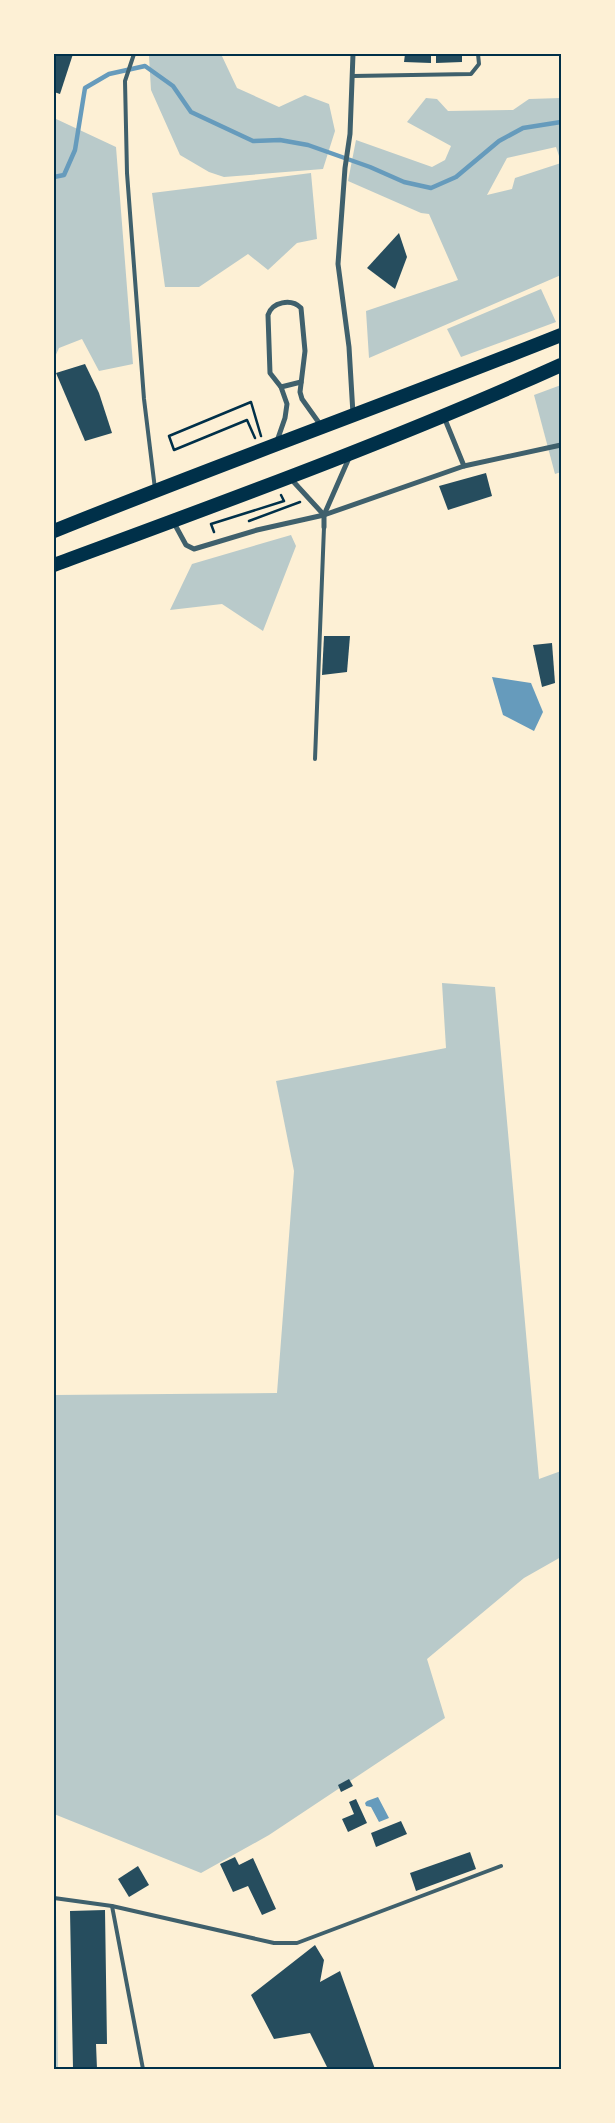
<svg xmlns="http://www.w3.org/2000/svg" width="615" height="2123" font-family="Ubuntu,sans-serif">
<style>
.green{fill:#b9caca}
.water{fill:#669bbc}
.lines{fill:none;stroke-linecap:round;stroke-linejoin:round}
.stream{stroke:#669bbc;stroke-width:4.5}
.building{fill:#264d5e}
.path{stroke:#003049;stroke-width:2.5}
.service{stroke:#3f606c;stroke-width:4}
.minor{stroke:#3f606c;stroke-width:5}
.trunk{stroke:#003049;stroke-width:14}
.neatline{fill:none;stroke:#003049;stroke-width:2}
</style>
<rect width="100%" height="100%" fill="#fdf0d5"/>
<g class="green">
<path d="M151,54H221L237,88L279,107L305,95L329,104L335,131L323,169L224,177L209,172L180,155L151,90L149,56Z"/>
<path d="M426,98L437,99L448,111L513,110L529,99L561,98V162L556,147L507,158L487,195L512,189L515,178L561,163V275L369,358L366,311L458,280L429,214L421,213L348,181L356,140L432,167L445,160L451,146L407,122Z"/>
<path d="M54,118L116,147L133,364L99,371L82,339L59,348L54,359Z"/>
<path d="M311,173L317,239L297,243L268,270L248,254L199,287H165L152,193Z"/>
<path d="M541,289L556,322L461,357L447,329Z"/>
<path d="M561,385V472L555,474L534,395Z"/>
<path d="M291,535L296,546L263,631L222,604L170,610L192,564Z"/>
<path d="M442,983L495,987L539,1479L561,1471V1557L524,1578L427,1659L445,1718L269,1835L201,1873L54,1814V1395L277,1393L294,1171L276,1081L446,1048Z"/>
<path d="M54,1909H56L58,2069H54Z"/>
</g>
<g class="water">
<path d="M492,677L531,683L543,712L534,731L503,715Z"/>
<path d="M378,1797L389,1818L379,1822L371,1807L366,1806L365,1803L367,1801Z"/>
</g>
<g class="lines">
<path class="stream" d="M54,177L64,175L75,150L85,88L109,74L145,66L173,86L191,112L253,141L280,140L308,145L370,167L404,182L431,188L456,177L499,141L523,128L561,122"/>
</g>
<g class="building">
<path d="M54,54H73L60,94L54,92Z"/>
<path d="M405,54H431V63L404,62Z"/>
<path d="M436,54H462V62L436,63Z"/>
<path d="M399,233L407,257L395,289L367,268Z"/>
<path d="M85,364L99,393L112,433L85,441L56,373Z"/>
<path d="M486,473L492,496L448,510L439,486Z"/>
<path d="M324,636H350L347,672L322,675Z"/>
<path d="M552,643L555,683L542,687L533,645Z"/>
<path d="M349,1779L353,1786L341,1792L338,1785Z"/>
<path d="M356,1799L367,1823L348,1832L342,1819L354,1814L349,1802Z"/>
<path d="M401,1821L407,1834L376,1847L371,1833Z"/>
<path d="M470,1852L476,1869L416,1891L410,1873Z"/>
<path d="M235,1857L239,1865L253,1858L276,1909L262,1915L248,1886L233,1892L220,1864Z"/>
<path d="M138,1866L149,1885L129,1897L118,1879Z"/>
<path d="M105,1910L107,2044H96L97,2069H73L70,1911Z"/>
<path d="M315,1945L324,1960L320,1982L340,1971L375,2069H328L310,2033L274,2039L251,1995Z"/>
</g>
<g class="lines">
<g class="path">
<path d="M255,438L247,420L174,450L169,436L251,402L261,436"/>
<path d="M249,521L300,502"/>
<path d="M214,532L211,524L284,501L281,495"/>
</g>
<g class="service">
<path d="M134,54L125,81L127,173L144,399L155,489"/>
<path d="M353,76L471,74L479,64L478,54"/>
<path d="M315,759L324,527"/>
<path d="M54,1898L112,1906L274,1943H297L501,1866"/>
<path d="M112,1906L143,2069"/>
</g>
<g class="minor">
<path d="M281,387L301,382"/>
<path d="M353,414L349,347L338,264L345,168L350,134L353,54"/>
<path d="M444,417L464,466"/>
<path d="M277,441L285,418L287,404L281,387L270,373L268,315C272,302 291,298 301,308L305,351L300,392L302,399L322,427"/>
<path d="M291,479L324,515"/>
<path d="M174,523L186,545L194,549L257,530L324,515L464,466L561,445"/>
<path d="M324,527V515L349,458"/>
</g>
<g class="trunk">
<path d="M54,531C222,463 393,402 561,335"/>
<path d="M54,565C224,502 395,440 561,365"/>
</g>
</g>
<rect width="615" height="2123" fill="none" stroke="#fdf0d5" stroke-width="110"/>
<rect x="55" y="55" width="505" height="2013" class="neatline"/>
</svg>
